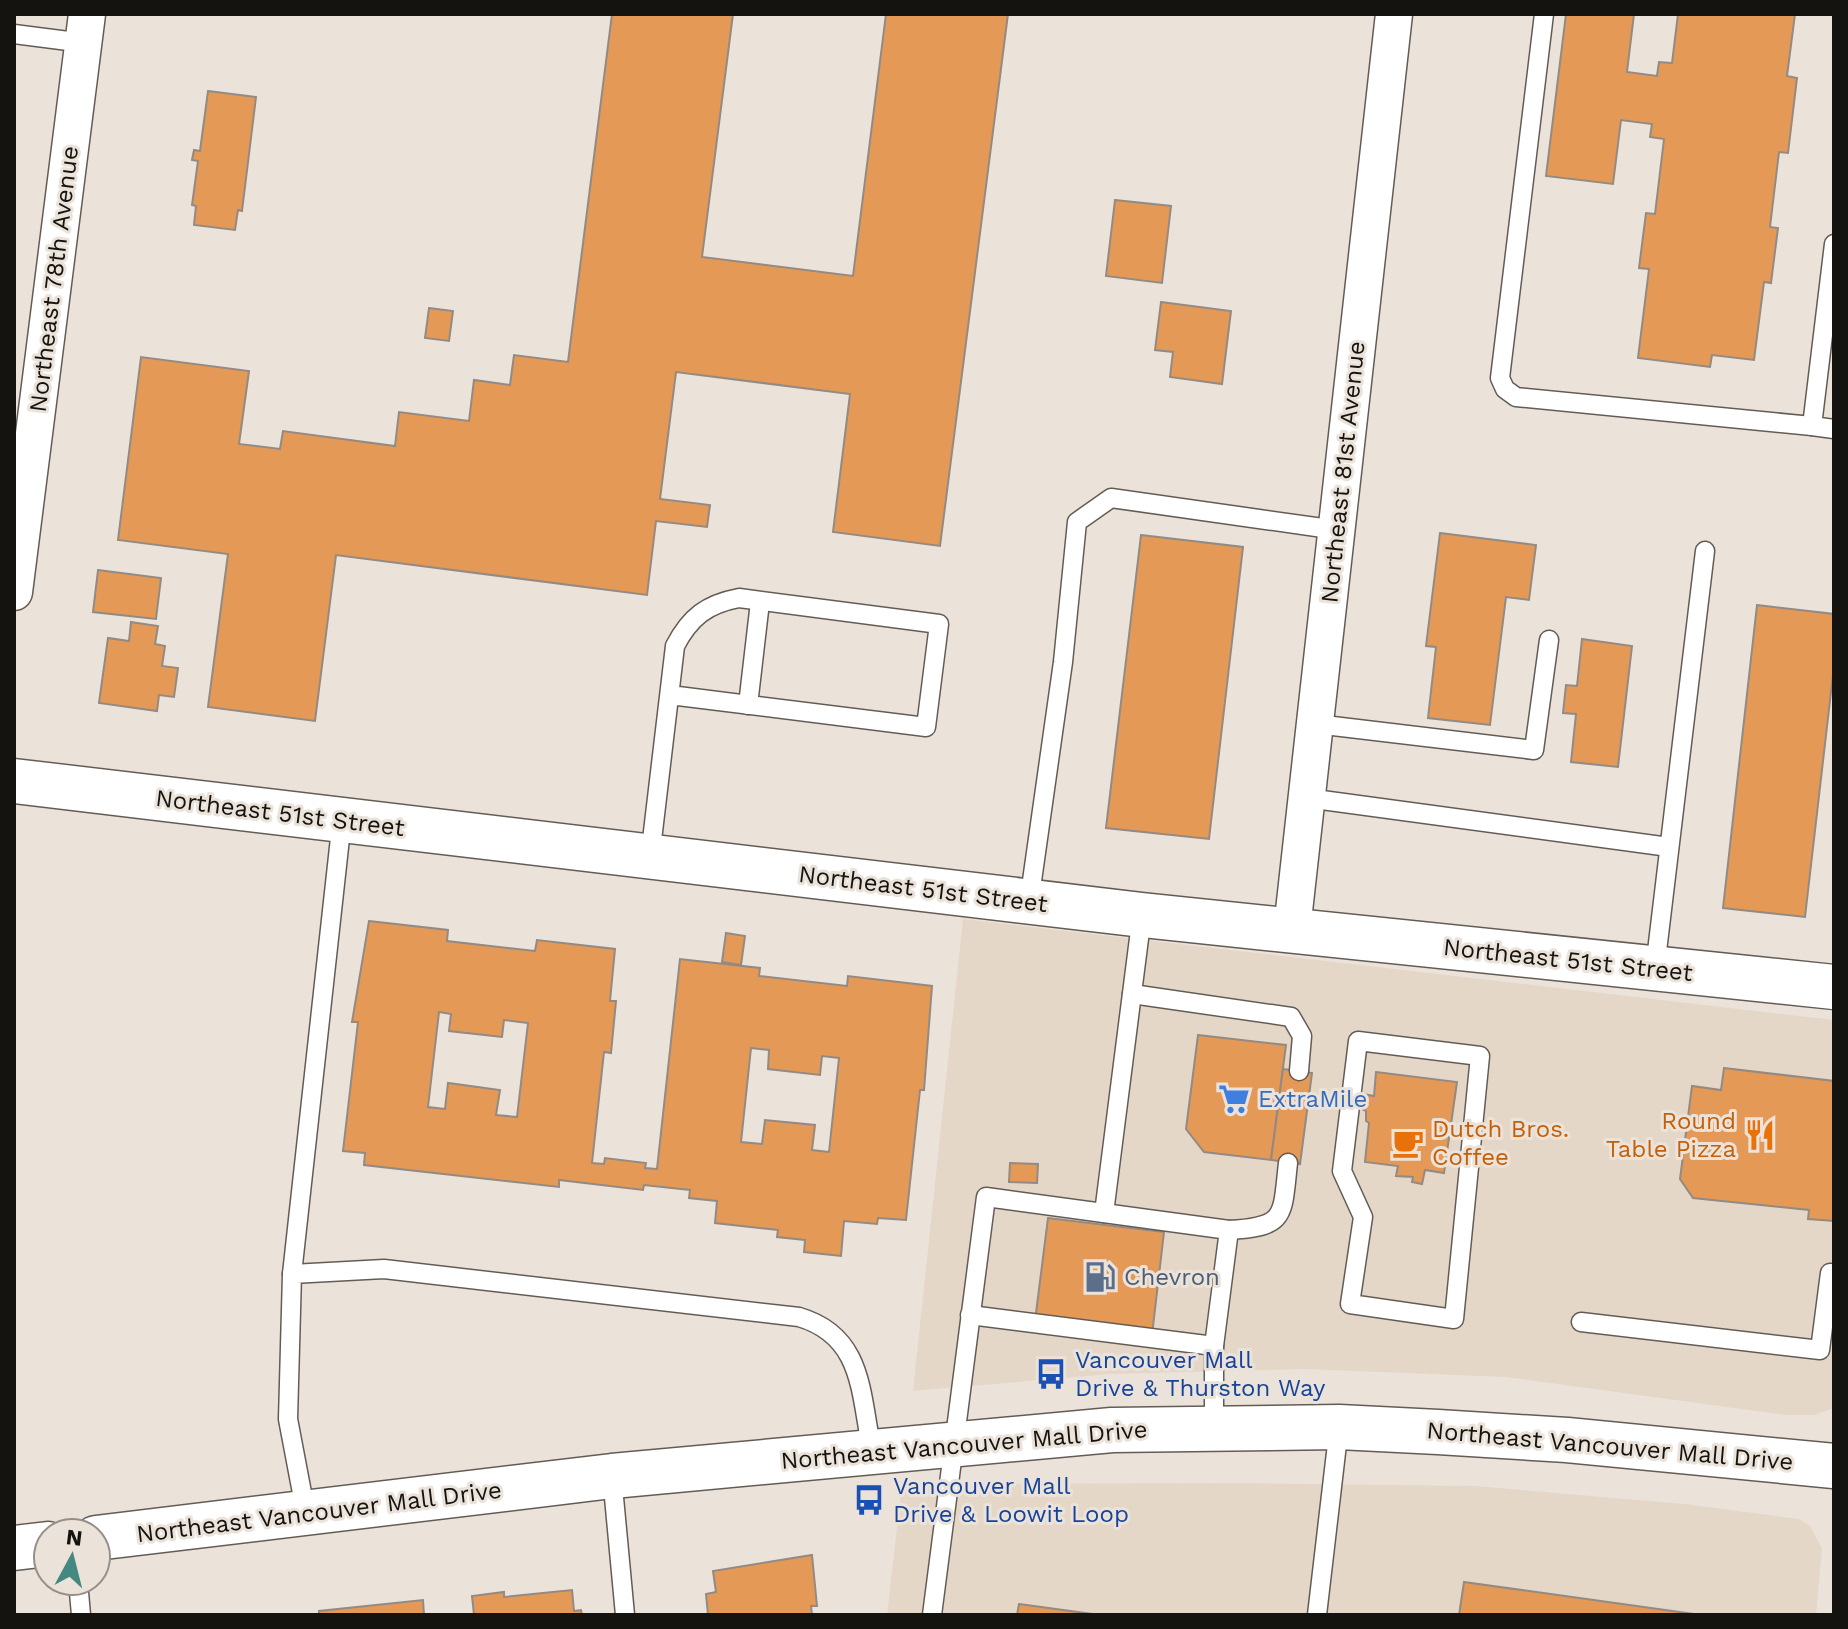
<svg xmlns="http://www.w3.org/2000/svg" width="1848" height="1629" font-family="'Work Sans',sans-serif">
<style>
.built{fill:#e4d7c8}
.building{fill:#e49a56;stroke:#938a83;stroke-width:2;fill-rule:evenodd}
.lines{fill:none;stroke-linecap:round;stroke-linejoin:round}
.lane-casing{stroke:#635c55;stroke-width:21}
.street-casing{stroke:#635c55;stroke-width:39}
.secondary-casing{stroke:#635c55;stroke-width:47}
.lane{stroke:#fff;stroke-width:18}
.street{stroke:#fff;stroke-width:36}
.secondary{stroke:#fff;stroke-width:44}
.labels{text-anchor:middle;stroke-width:6;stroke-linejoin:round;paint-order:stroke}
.street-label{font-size:24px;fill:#151310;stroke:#ebe3da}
.shop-label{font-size:24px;fill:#366cbe;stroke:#ebe3da;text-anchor:start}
.food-label{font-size:24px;fill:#c56008;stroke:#ebe3da;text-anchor:end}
.service-label{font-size:24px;fill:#4e5e75;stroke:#ebe3da;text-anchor:start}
.transit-label{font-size:24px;fill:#164399;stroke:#ebe3da;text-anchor:start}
</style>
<rect width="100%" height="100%" fill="#ebe3da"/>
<g class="built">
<path d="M963,919L1834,1020V1408L1814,1415H1785L1505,1377L1306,1369L1110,1374L913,1391Z"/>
<path d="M1230,1483L1475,1486L1685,1504L1799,1519L1810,1526L1822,1549L1816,1615H887L902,1484Z"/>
</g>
<g class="building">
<path d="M612,14H733L702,257L853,276L886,14H1008L940,546L833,532L850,394L676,372L660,499L710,505L707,527L656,521L647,595L336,555L315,721L208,707L228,554L118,540L141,357L249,371L239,444L280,449L283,431L395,446L399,412L469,421L474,380L510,385L514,355L568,362Z"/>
<path d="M1566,14H1634L1627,72L1657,76L1659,62L1672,63L1678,14H1795L1787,76L1797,78L1788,153L1779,152L1770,227L1778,228L1771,283L1764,282L1754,360L1712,355L1710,367L1638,358L1649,269L1639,268L1646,213L1655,214L1664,139L1650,137L1652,124L1621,120L1613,184L1546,176Z"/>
<path d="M208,91L256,97L242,211L238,210L235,230L194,225L196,206L192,205L198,161L192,160L194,150L200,151Z"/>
<path d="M1115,200L1171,206L1162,283L1106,276Z"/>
<path d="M1161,302L1231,311L1222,384L1170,377L1173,352L1155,350Z"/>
<path d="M429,308L453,311L449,341L425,338Z"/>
<path d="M1440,533L1536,545L1529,600L1506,597L1490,725L1428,718L1436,647L1426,646Z"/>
<path d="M1141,535L1243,547L1209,839L1106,828Z"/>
<path d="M98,570L161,578L156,619L93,612Z"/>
<path d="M1757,605L1834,614V666L1805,917L1723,908Z"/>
<path d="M131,622L158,626L155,644L165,646L162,666L178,668L174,697L159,695L157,711L99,703L108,638L129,641Z"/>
<path d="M1582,639L1632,646L1618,767L1571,762L1576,714L1563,713L1566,685L1577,686Z"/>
<path d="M369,921L448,930L447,941L535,951L537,940L615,949L610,1001H616L611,1053L604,1052L592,1163L604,1164L605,1158L646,1163L645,1168L657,1169L680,959L760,968L759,976L847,986L848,976L932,986L924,1090H920L906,1220L878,1218L877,1224L844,1221L841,1256L804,1252L805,1240L777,1237L778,1230L715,1223L717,1201L689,1198L690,1190L644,1185L643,1190L559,1180V1187L364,1165L365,1153L343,1151L358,1022H352ZM439,1012L451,1014L449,1031L502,1037L504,1020L528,1023L517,1117L496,1115L500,1090L448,1083L445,1109L428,1107ZM751,1048L769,1050L768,1069L820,1075L822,1056L839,1058L829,1152L812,1150L815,1125L765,1120L762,1144L741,1142Z"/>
<path d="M726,933L745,936L741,965L722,962Z"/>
<path d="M1198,1035L1286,1045L1271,1160L1204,1152L1186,1129Z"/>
<path d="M1724,1068L1834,1081V1221L1808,1219L1809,1210L1693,1198L1680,1179L1692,1086L1721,1090Z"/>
<path d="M1283,1069L1312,1073L1300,1164L1271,1160Z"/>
<path d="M1376,1072L1457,1082L1444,1173L1425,1170L1422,1184L1412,1182L1413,1177L1396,1176L1398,1166L1365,1162L1369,1123L1366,1121V1111L1362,1109L1363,1094L1374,1096Z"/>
<path d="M1010,1163L1038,1164L1037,1183L1009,1182Z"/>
<path d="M1048,1218L1164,1232L1152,1335L1035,1321Z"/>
<path d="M812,1555L817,1606H811L812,1615H708L706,1594L716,1592L713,1571Z"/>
<path d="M1464,1582L1701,1615H1459Z"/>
<path d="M572,1590L574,1611L581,1610L582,1615H474L472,1596L504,1592V1597Z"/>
<path d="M423,1600L424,1615H319V1611Z"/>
<path d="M1019,1604L1100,1615H1017Z"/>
</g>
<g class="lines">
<defs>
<g id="lane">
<path d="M1544,14L1500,378L1505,389L1516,397L1812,426"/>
<path d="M14,34L84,43"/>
<path d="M1834,244L1812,426L1834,429"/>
<path d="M748,705L760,602"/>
<path d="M1316,724L1534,750L1549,640"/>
<path d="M1307,798L1669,847"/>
<path d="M650,857L675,646C690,617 707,604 739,598L939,624L926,727L670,695"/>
<path d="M1029,902L1063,662L1077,522L1111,498L1337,530"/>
<path d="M1655,968L1705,551"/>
<path d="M1132,994L1291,1017L1302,1036L1299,1071"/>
<path d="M1358,1041L1480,1056L1454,1319L1350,1304L1363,1217L1342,1171Z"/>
<path d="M1104,1213L1142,915"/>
<path d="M1229,1230C1287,1227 1282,1216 1288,1163"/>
<path d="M292,1274L342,820"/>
<path d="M970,1315L1214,1346"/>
<path d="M1581,1322L1820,1350L1830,1273"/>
<path d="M612,1476L625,1615"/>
<path d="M306,1514L288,1419L292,1274L384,1269L799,1317C864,1336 860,1394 872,1450"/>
<path d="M78,1581L81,1615"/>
<path d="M932,1615L986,1197L1229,1230L1214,1346V1428"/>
<path d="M1317,1615L1339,1427"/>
</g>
<g id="street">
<path d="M14,592L87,14"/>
<path d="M1292,929L1394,14"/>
</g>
<g id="secondary">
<path d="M14,781L1142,915L1834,987"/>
<path d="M96,1538L612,1476L1112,1430L1339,1427L1438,1432L1567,1440L1834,1466"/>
<path d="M14,1548L48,1544"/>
</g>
</defs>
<use href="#lane" class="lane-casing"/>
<use href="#street" class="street-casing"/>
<use href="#secondary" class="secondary-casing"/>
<use href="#lane" class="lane"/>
<use href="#street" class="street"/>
<use href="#secondary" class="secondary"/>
</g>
<defs>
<symbol id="supermarket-bare" viewBox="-9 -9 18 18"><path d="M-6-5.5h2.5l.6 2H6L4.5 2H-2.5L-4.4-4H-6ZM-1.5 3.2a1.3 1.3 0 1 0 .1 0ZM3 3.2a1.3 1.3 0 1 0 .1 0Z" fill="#3f7fe0" stroke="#ebe3da" stroke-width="2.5" paint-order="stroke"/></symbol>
<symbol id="restaurant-bare" viewBox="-9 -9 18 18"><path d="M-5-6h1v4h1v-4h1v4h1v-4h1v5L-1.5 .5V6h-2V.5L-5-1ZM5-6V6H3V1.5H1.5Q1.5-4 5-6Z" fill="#e8710a" stroke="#ebe3da" stroke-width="2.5" paint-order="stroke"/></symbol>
<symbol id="cafe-bare" viewBox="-9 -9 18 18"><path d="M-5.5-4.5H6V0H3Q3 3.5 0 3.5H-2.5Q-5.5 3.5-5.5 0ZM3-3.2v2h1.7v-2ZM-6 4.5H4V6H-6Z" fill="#e8710a" stroke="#ebe3da" stroke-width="2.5" paint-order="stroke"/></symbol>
<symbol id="fuel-bare" viewBox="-9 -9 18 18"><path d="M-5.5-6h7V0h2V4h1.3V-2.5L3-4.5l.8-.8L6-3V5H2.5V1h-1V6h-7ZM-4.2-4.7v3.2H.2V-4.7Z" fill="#5c6f8a" stroke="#ebe3da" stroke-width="2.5" paint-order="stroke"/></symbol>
<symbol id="bus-bare" viewBox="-9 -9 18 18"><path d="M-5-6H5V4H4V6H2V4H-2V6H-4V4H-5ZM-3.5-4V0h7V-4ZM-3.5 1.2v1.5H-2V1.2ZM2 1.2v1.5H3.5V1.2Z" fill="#1a4fb4" stroke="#ebe3da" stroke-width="2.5" paint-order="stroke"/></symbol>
</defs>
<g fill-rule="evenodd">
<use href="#supermarket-bare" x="1212" y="1077" width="44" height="44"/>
<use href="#restaurant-bare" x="1738" y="1113" width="44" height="44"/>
<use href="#cafe-bare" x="1386" y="1121" width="44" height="44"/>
<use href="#fuel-bare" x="1078" y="1255" width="44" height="44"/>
<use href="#bus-bare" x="1029" y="1352" width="44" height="44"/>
<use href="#bus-bare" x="847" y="1478" width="44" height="44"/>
</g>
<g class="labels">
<g class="street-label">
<text transform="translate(54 279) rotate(-83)" y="8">Northeast 78th Avenue</text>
<text transform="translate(1343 472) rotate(-84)" y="8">Northeast 81st Avenue</text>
<text transform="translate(280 813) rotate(7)" y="8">Northeast 51st Street</text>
<text transform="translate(923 889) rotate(7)" y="8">Northeast 51st Street</text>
<text transform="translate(1568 960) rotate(6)" y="8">Northeast 51st Street</text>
<text transform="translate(964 1445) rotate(-5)" y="8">Northeast Vancouver Mall Drive</text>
<text transform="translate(1610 1446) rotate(5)" y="8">Northeast Vancouver Mall Drive</text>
<text transform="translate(319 1512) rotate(-7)" y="8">Northeast Vancouver Mall Drive</text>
</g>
<g class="shop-label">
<text x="1258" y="1107">ExtraMile</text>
</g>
<g class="food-label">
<text x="1736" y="1129">Round<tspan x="1736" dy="28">Table Pizza</tspan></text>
<text x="1432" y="1137" text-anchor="start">Dutch Bros.<tspan x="1432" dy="28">Coffee</tspan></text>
</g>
<g class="service-label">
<text x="1124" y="1285">Chevron</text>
</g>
<g class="transit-label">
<text x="1075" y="1368">Vancouver Mall<tspan x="1075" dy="28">Drive &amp; Thurston Way</tspan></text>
<text x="893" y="1494">Vancouver Mall<tspan x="893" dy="28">Drive &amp; Loowit Loop</tspan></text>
</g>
</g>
<rect width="1848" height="1629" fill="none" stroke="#151310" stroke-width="32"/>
<g transform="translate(72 1557) rotate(7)"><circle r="38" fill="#ebe3da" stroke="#959089" stroke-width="2"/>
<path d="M0-6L14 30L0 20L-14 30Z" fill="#438981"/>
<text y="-12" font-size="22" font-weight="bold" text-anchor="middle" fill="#151310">N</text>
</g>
</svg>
